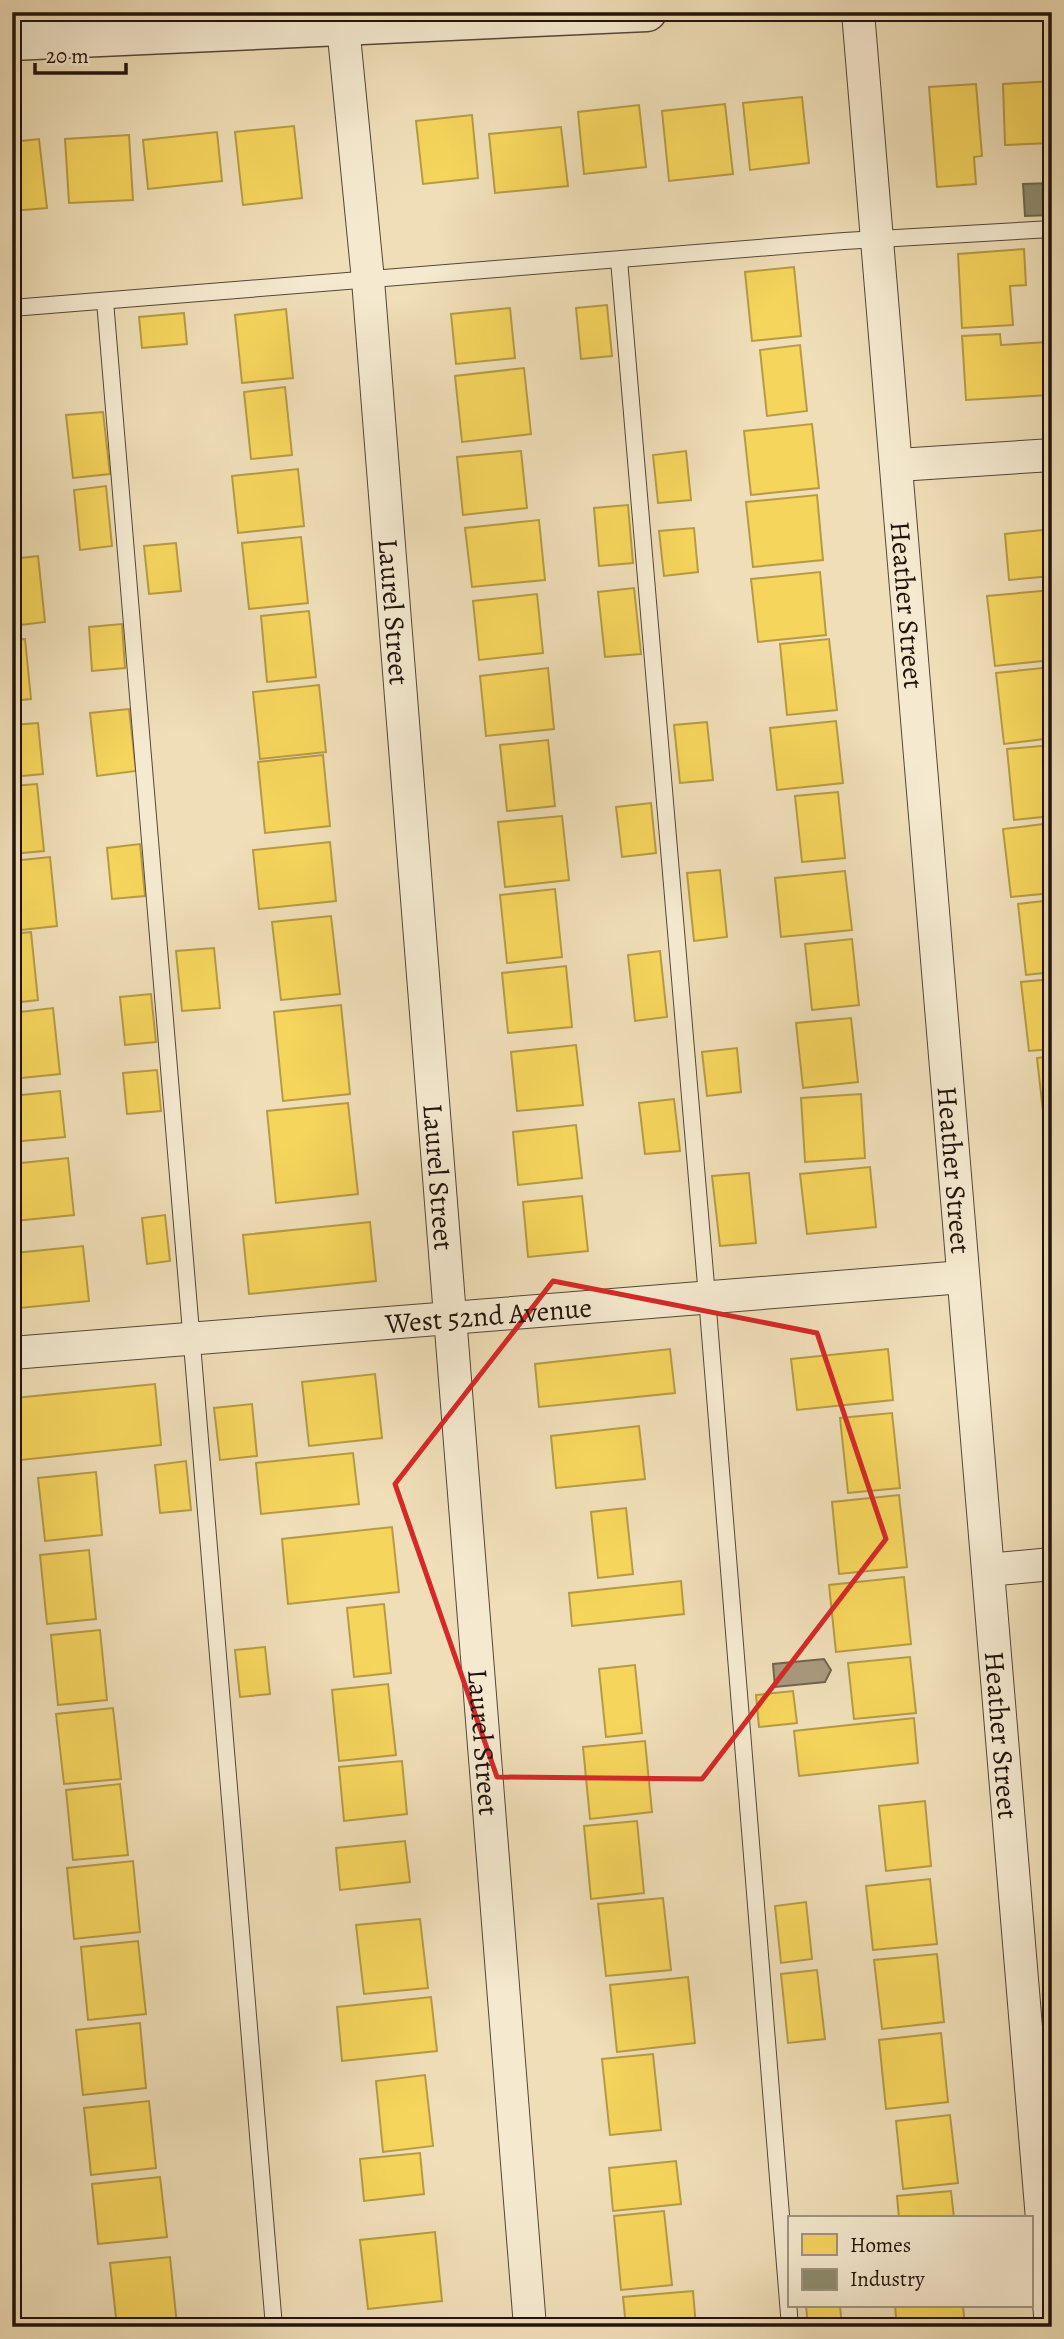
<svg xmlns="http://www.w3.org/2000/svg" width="1064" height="2339" font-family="Alegreya,serif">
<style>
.water{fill:#a9997d;stroke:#736350;stroke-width:2}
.homes{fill:#f6d55c;stroke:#b69b44;stroke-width:2}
.industry{fill:#8c8c6e;stroke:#6c6851;stroke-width:2}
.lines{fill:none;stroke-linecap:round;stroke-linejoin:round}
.service-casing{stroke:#554638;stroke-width:18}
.minor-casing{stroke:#554638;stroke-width:34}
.tertiary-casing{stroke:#554638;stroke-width:41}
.service{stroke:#f5ead0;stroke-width:16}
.minor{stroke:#f5ead0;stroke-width:32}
.tertiary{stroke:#f5ead0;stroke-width:38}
.marked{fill:none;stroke:#d62828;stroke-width:5;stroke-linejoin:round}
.labels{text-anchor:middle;stroke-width:7;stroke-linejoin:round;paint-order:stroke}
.street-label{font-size:28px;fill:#22130d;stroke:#f5ead0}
</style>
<rect width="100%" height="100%" fill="#efdeb7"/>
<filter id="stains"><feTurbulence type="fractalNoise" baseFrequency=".00286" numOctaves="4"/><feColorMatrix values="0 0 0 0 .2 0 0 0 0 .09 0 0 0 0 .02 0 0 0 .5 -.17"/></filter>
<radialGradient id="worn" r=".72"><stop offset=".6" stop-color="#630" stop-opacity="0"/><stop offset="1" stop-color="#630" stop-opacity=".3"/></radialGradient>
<path class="water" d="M824,1659L831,1670L825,1682L775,1687L773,1664Z"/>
<g class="homes">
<path d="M1052,81V143L1005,145L1003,84Z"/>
<path d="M976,84L982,156L974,157L976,184L937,187L929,87Z"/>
<path d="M802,97L809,163L750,170L743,103Z"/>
<path d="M725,104L733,174L669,181L662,111Z"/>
<path d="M639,105L646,167L584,174L578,112Z"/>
<path d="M472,115L478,178L423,184L416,121Z"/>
<path d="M294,126L302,198L243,205L235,132Z"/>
<path d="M561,127L568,186L495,193L489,134Z"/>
<path d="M217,132L222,181L148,189L143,140Z"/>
<path d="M129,135L133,200L69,203L65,139Z"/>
<path d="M39,139L47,208L12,211V142Z"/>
<path d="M1024,249L1026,285L1010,286L1013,325L962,328L958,254Z"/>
<path d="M794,267L801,336L752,341L745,272Z"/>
<path d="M607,305L612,356L581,359L576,308Z"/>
<path d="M510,308L515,358L456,364L451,314Z"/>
<path d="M286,309L293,378L242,383L235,315Z"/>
<path d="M184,313L187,344L142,348L139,317Z"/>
<path d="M1000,334L1001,345L1047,342L1050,395L966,400L962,336Z"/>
<path d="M800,345L807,411L767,416L760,350Z"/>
<path d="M524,368L531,434L462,442L455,376Z"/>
<path d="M285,387L292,455L251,459L244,392Z"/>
<path d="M103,412L110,474L73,478L66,415Z"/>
<path d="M12,416L19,471L12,472Z"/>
<path d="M812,424L819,488L751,495L744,431Z"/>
<path d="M521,451L527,508L463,515L457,457Z"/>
<path d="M686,451L691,500L658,503L653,455Z"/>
<path d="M298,469L304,526L238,533L232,476Z"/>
<path d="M106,486L112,546L80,550L74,490Z"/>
<path d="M12,493L18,550H12Z"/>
<path d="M817,495L823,560L753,567L746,502Z"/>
<path d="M628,505L633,563L599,566L594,508Z"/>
<path d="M539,520L545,580L472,587L465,528Z"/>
<path d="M694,528L698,572L664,576L659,531Z"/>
<path d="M1052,529V576L1009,580L1005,534Z"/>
<path d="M301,537L308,603L249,609L242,543Z"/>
<path d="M176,543L181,591L149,594L144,546Z"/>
<path d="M38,556L45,622L12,626V559Z"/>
<path d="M820,572L826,635L758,642L751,579Z"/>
<path d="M634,588L641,654L605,657L598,592Z"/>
<path d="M1052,590V660L995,666L987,596Z"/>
<path d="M537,594L543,653L479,660L473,601Z"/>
<path d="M309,611L316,677L267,682L261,616Z"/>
<path d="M122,624L125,668L92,671L89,627Z"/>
<path d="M25,639L31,699L12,701V640Z"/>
<path d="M829,639L837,710L787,715L780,644Z"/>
<path d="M1052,667V738L1004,744L996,673Z"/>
<path d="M548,668L554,729L486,736L480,676Z"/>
<path d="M319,685L326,752L260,759L253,692Z"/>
<path d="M129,709L136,771L97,776L90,713Z"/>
<path d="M836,721L843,783L777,790L770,728Z"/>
<path d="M707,722L713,780L680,783L674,725Z"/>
<path d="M38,723L43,774L12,777V725Z"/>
<path d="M548,740L555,806L507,811L500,745Z"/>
<path d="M1052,745V816L1014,820L1007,749Z"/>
<path d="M323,755L330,826L265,833L258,762Z"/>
<path d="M37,784L44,851L12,854V786Z"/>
<path d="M838,792L845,858L802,862L795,796Z"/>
<path d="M651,803L656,853L622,857L616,807Z"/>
<path d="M562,816L569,880L505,887L498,822Z"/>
<path d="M1052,823V893L1011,897L1003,829Z"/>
<path d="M330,842L336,901L259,909L253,850Z"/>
<path d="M140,844L145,896L112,899L107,848Z"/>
<path d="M50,857L57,926L12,931V861Z"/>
<path d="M720,870L727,937L694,941L687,873Z"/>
<path d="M845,871L852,930L781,937L775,878Z"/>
<path d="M555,889L562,957L507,963L500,895Z"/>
<path d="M1052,900V972L1026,975L1018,904Z"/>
<path d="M331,916L340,994L281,1000L272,922Z"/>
<path d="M31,932L38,1000L12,1003V934Z"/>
<path d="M852,939L859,1005L812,1010L805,944Z"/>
<path d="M214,948L220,1008L182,1011L176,951Z"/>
<path d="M660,951L667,1017L635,1021L628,955Z"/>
<path d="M566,966L572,1027L508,1033L502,973Z"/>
<path d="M1052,979V1049L1029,1051L1021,982Z"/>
<path d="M151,994L156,1042L125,1045L120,997Z"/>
<path d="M341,1005L350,1094L283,1101L274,1012Z"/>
<path d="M53,1008L60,1074L12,1079V1013Z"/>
<path d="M851,1018L858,1082L803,1088L796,1023Z"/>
<path d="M576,1045L583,1105L517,1111L511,1052Z"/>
<path d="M737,1048L741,1092L707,1096L702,1052Z"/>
<path d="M1052,1056V1129H1045L1037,1058Z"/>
<path d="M157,1070L161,1111L127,1114L123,1073Z"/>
<path d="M60,1091L65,1137L12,1142V1096Z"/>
<path d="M861,1094L865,1158L805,1162L801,1098Z"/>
<path d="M674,1099L680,1151L645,1154L639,1103Z"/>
<path d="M348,1103L358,1194L276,1203L267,1111Z"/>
<path d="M576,1125L582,1178L518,1185L513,1132Z"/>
<path d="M1052,1134V1178L1047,1135Z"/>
<path d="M68,1158L74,1215L15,1221L12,1164Z"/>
<path d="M870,1167L876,1227L807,1234L800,1174Z"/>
<path d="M749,1173L756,1243L720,1246L712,1176Z"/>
<path d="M582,1196L588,1251L528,1257L523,1202Z"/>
<path d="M165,1215L170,1261L147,1264L142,1218Z"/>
<path d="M1052,1216V1254L1048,1217Z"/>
<path d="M370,1222L376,1281L249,1294L243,1235Z"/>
<path d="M83,1246L89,1301L20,1308L15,1253Z"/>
<path d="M1048,1290H1052V1330Z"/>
<path d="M670,1349L675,1393L539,1407L535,1364Z"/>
<path d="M888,1349L893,1400L797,1410L791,1359Z"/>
<path d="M375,1374L382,1438L309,1446L302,1382Z"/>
<path d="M155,1384L161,1445L21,1460L15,1398Z"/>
<path d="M252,1404L257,1456L220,1460L214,1408Z"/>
<path d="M892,1413L900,1488L848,1493L840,1418Z"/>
<path d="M639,1426L645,1479L556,1488L551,1436Z"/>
<path d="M353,1453L359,1504L261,1514L256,1463Z"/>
<path d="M186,1461L191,1510L160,1513L155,1465Z"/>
<path d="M96,1472L102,1535L45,1541L38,1478Z"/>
<path d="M899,1495L907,1567L839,1574L832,1502Z"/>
<path d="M626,1508L633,1574L598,1578L591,1512Z"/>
<path d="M392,1527L399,1592L288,1604L282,1539Z"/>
<path d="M89,1550L96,1619L47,1624L40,1555Z"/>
<path d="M904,1577L911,1644L836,1652L829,1585Z"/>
<path d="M681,1581L684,1614L572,1626L569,1593Z"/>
<path d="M384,1604L391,1673L354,1677L347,1608Z"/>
<path d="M100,1630L107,1700L58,1705L51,1635Z"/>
<path d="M265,1647L270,1694L240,1697L235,1650Z"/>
<path d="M910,1657L916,1713L854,1719L848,1663Z"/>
<path d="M635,1665L642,1733L606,1737L599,1669Z"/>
<path d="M388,1684L396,1755L339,1761L332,1690Z"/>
<path d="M793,1691L797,1723L759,1727L756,1695Z"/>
<path d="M113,1708L121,1779L64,1784L56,1714Z"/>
<path d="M914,1718L918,1763L799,1776L794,1731Z"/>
<path d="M645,1741L652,1812L590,1819L583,1747Z"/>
<path d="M402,1761L407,1814L344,1821L339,1767Z"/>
<path d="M120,1784L128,1855L73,1860L66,1790Z"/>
<path d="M925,1801L931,1866L886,1871L879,1806Z"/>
<path d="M637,1821L644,1893L591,1899L584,1826Z"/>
<path d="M405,1841L410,1882L340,1890L336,1848Z"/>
<path d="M133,1861L140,1932L74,1939L67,1868Z"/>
<path d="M930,1879L937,1944L873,1950L866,1886Z"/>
<path d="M663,1898L671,1970L606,1976L598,1904Z"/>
<path d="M806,1902L812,1959L781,1963L775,1906Z"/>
<path d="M420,1919L428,1988L364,1994L356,1925Z"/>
<path d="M138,1941L146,2014L88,2020L81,1947Z"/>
<path d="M937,1954L944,2022L882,2029L874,1960Z"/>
<path d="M817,1970L825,2039L788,2043L781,1974Z"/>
<path d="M688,1977L695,2043L617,2052L610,1985Z"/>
<path d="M431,1997L437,2051L342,2061L337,2007Z"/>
<path d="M140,2023L146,2088L83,2095L76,2030Z"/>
<path d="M941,2033L948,2102L886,2109L879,2040Z"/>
<path d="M653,2054L661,2130L610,2135L602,2059Z"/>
<path d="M425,2075L433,2146L383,2152L376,2081Z"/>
<path d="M149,2101L156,2168L91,2175L84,2108Z"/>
<path d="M950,2115L958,2183L903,2189L896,2121Z"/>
<path d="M420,2153L424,2194L364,2201L360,2159Z"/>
<path d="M676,2161L681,2204L613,2211L609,2168Z"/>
<path d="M160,2177L167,2237L98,2244L92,2184Z"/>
<path d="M951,2191L954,2218H899L897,2196Z"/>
<path d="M664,2211L672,2285L621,2290L614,2216Z"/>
<path d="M435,2232L442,2301L368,2309L360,2240Z"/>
<path d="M170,2257L177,2325L117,2327L110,2263Z"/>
<path d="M693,2291L696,2327H626L623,2297Z"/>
<path d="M806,2306H840L842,2327H808Z"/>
<path d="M895,2306H963L965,2327H897Z"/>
<path d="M451,2318L452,2327H390V2324Z"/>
</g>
<g class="industry">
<path d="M1052,183V215L1025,216L1023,184Z"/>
<path d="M1047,348H1052V381H1049Z"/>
</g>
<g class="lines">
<defs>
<g id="service">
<path d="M619,260L707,1297L790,2327"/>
<path d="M105,301L274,2327"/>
<path d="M12,308L844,241L1052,229"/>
</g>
<g id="minor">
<path id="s1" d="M858,12L1051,2327"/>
<path id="s2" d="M343,26L368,280L530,2327"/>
<path d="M898,465L1052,455"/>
<path id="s3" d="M12,1353L963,1277"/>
<path d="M988,1570L1052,1564"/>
</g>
<path id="tertiary" d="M12,41L647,12"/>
</defs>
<use href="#service" class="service-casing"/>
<use href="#minor" class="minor-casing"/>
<use href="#tertiary" class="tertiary-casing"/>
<use href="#service" class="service"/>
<use href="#minor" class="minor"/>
<use href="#tertiary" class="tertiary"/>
</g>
<path class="marked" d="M553,1281L817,1333L886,1539L702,1779L497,1777L395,1484Z"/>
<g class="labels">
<g class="street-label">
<text dy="10" stroke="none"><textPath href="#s1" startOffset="595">Heather Street</textPath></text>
<text dy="10" stroke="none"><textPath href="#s2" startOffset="588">Laurel Street</textPath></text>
<text dy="10" stroke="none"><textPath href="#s1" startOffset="1162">Heather Street</textPath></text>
<text dy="10" stroke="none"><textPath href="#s2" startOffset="1155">Laurel Street</textPath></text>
<text dy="10" stroke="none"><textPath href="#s3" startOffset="478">West 52nd Avenue</textPath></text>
<text dy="10" stroke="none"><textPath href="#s1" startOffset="1729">Heather Street</textPath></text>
<text dy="10" stroke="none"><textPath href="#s2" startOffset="1722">Laurel Street</textPath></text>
</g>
</g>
<rect width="1064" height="2339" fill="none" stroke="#efdeb7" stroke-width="42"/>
<rect x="14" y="14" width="1036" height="2311" fill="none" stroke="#22130d" stroke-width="3.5"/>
<rect x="21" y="21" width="1022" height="2297" fill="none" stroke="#22130d" stroke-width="2"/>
<rect x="788" y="2216" width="245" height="91" fill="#f5ead0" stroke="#a19482" stroke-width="2"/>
<rect x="802" y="2234" width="35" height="21" fill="#f6d55c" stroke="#a19482" stroke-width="2"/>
<text x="850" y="2252" font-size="21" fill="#22130d">Homes</text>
<rect x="802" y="2269" width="35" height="21" fill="#8c8c6e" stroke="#a19482" stroke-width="2"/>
<text x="850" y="2286" font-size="21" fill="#22130d">Industry</text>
<path d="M35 63v10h91v-10" fill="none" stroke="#22130d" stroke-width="3.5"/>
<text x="46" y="63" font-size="21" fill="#22130d" stroke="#f5ead0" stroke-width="5" paint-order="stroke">20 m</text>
<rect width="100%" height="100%" filter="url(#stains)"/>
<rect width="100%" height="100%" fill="url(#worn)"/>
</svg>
